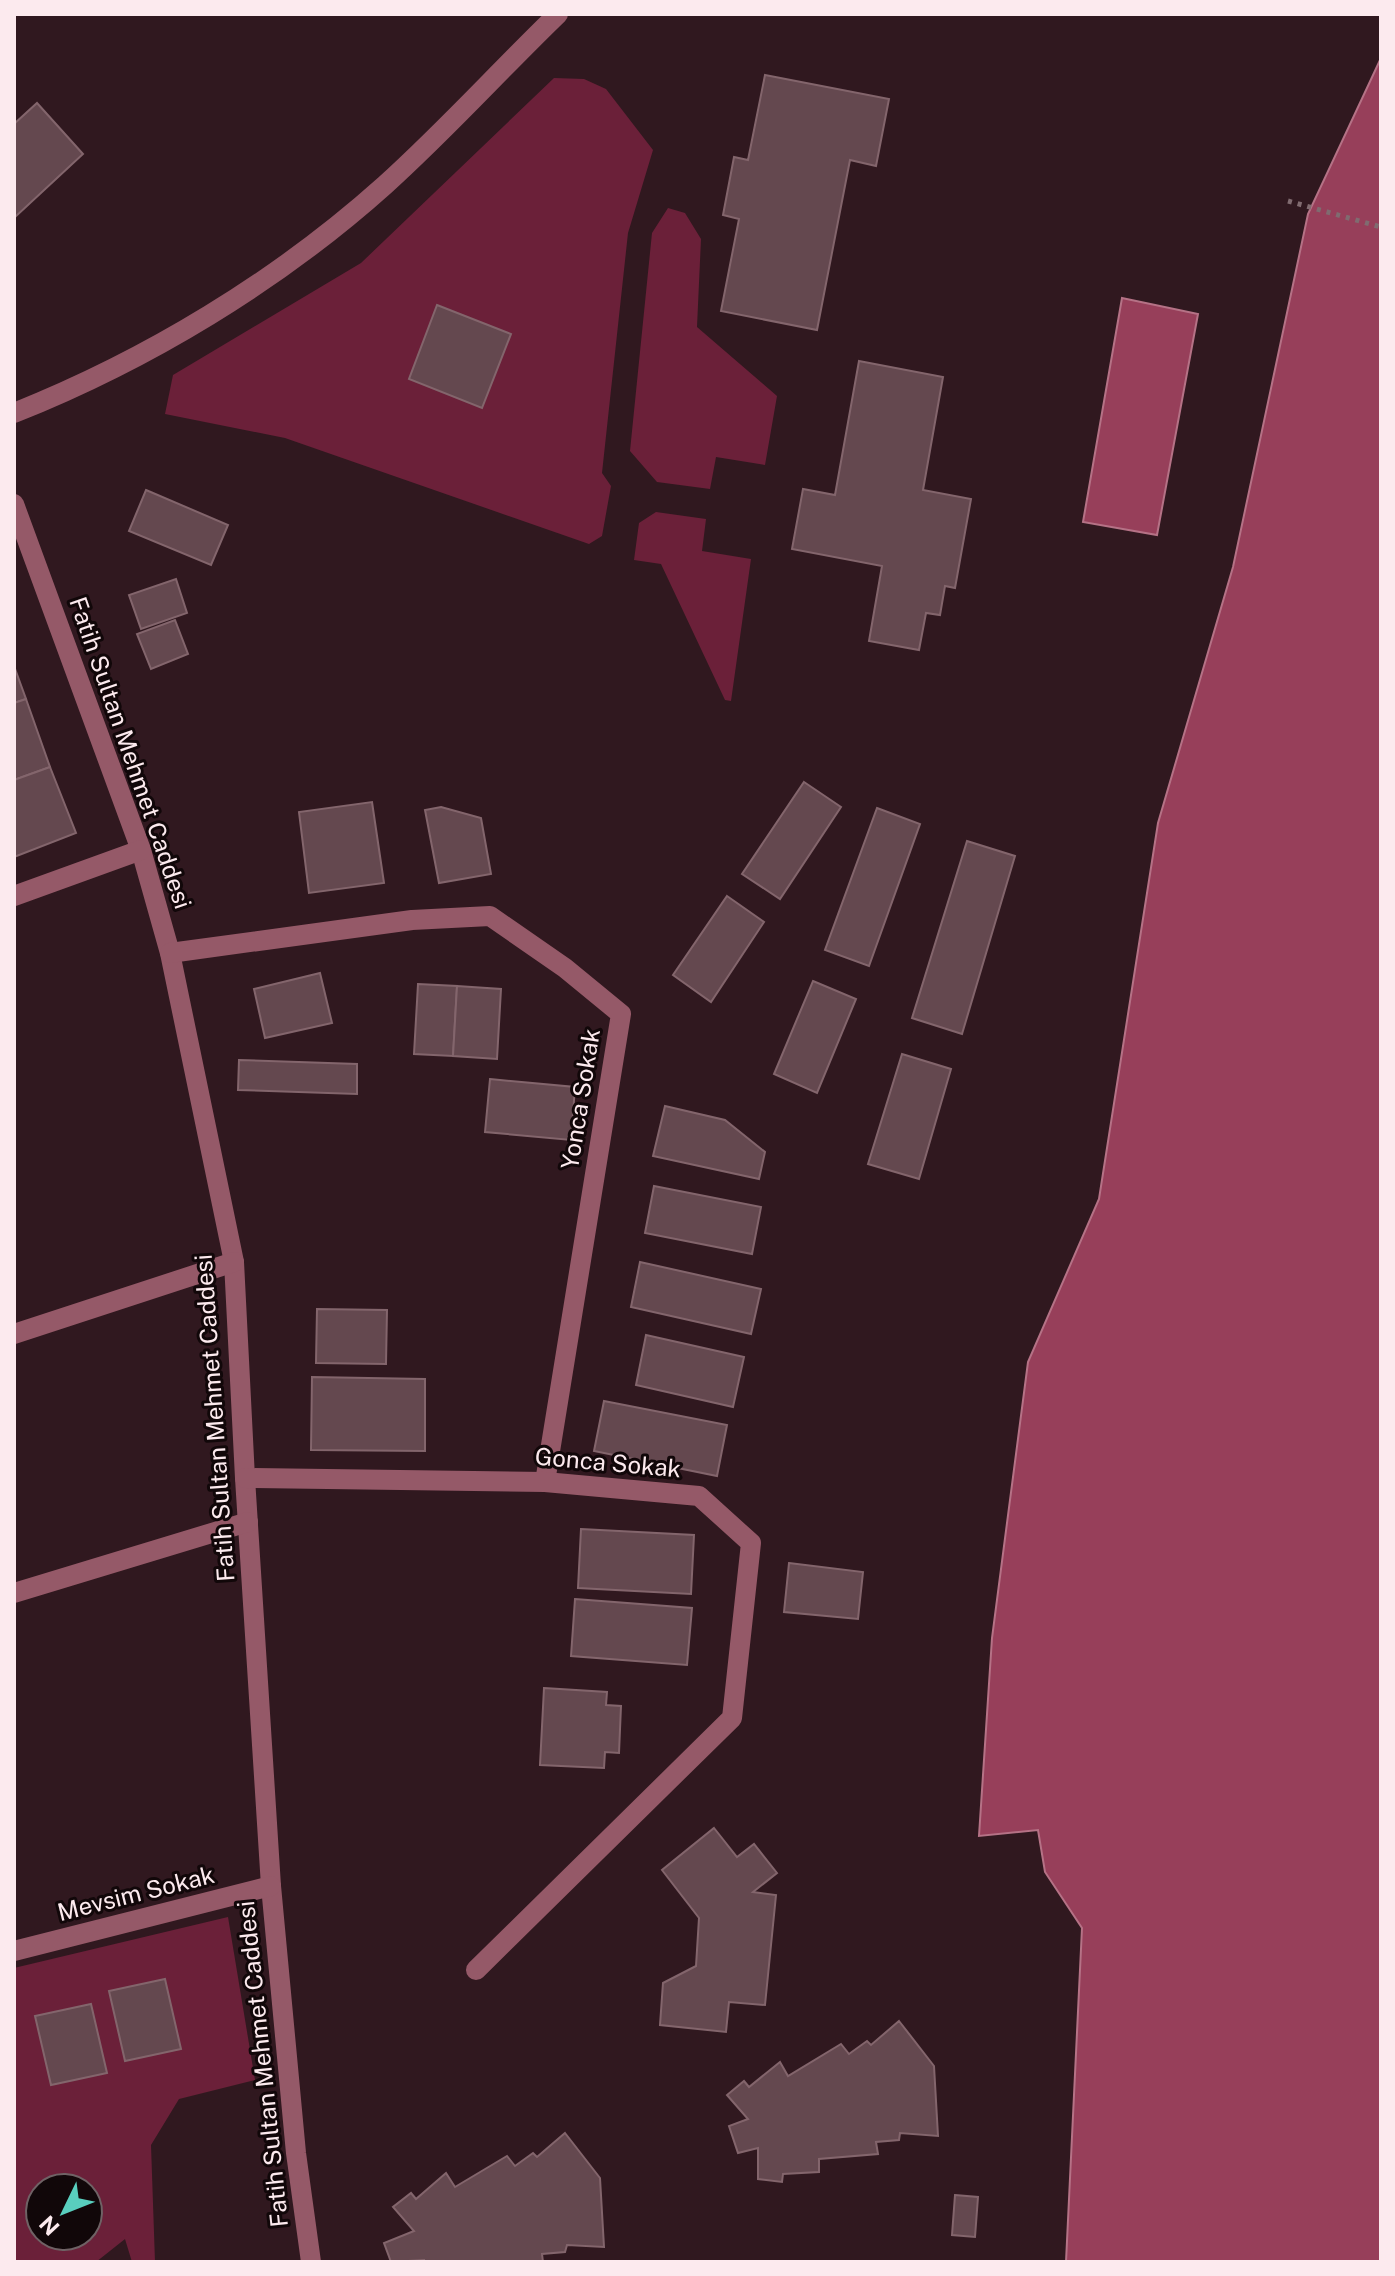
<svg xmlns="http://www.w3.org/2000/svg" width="1395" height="2276" font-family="'Public Sans',sans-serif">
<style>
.green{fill:#6b2039;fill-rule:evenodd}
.water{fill:#973f5a;stroke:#b57286;stroke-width:2}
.building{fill:#64484f;stroke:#83656c;stroke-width:2}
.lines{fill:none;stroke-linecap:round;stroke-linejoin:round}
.path{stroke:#806b70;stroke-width:5;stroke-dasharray:4 6;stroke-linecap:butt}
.minor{stroke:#955968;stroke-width:20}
.labels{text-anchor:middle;stroke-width:6;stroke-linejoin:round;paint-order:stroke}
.street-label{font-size:24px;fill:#fceaee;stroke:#110709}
</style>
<rect width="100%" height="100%" fill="#30181f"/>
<g class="green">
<path d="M554,78L584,79L606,89L653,150L628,233L602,473L611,486L602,536L589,544L285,438L165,414L173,375L361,263Z"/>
<path d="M668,208L685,213L701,239L697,327L777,396L765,465L716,457L710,489L657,482L630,451L652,233Z"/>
<path d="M656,512L706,519L702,551L751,559L731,701L725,700L661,564L634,560L639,523Z"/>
<path d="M228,1917L255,2080L179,2099L151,2145L155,2262H132L125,2239L96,2262H14V1968ZM40,2188H88V2236H40Z"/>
</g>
<g class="water">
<path d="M1381,58V2262H1066L1082,1928L1045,1872L1038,1830L979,1836L992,1638L1028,1362L1099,1199L1158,823L1233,567L1308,214Z"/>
<path d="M1122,298L1198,314L1157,535L1083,522Z"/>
</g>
<g class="building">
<path d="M765,75L889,99L876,166L850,160L817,330L721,311L739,219L723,215L734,157L748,160Z"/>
<path d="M37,103L83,154L14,218V124Z"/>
<path d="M437,305L511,334L482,408L409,379Z"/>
<path d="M859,361L943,377L923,490L971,499L955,588L945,586L940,615L926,613L919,650L869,641L882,566L792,549L803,489L835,495Z"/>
<path d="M146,490L228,525L211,565L129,531Z"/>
<path d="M176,579L187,613L141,629L129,595Z"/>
<path d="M175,620L188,654L151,669L137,634Z"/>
<path d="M14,666L26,699L14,703Z"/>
<path d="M26,699L50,767L14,780V703Z"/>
<path d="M50,767L76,833L14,857V780Z"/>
<path d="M804,782L841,807L780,899L742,874Z"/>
<path d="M372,802L384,883L309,893L299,812Z"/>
<path d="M441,807L481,818L491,874L439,883L425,810Z"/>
<path d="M877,808L920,824L869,966L825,950Z"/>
<path d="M967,841L1015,856L962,1034L912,1018Z"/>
<path d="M727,896L764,922L711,1002L673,975Z"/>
<path d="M320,973L332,1023L265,1038L254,989Z"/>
<path d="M813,981L856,999L817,1093L774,1074Z"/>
<path d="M418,984L457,986L453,1056L414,1054Z"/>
<path d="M457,986L501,989L497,1059L453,1056Z"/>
<path d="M902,1054L951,1069L919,1179L868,1164Z"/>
<path d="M239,1060L357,1064V1094L238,1090Z"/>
<path d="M490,1079L575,1087L571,1140L485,1132Z"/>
<path d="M665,1106L725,1120L765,1152L759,1179L653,1156Z"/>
<path d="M654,1186L761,1207L752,1254L645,1233Z"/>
<path d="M640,1262L761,1289L751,1334L631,1307Z"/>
<path d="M317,1309L387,1310L386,1364L316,1363Z"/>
<path d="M646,1335L744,1357L733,1407L636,1385Z"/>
<path d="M312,1377L425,1379V1451L311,1450Z"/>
<path d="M604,1401L727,1425L717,1476L594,1451Z"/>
<path d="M581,1529L694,1535L691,1594L578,1588Z"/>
<path d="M789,1563L863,1572L858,1619L784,1612Z"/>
<path d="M575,1599L692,1608L687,1665L571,1656Z"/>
<path d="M544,1688L607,1692L606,1705L621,1706L619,1753L605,1752L604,1768L540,1765Z"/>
<path d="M714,1828L737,1857L754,1844L777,1873L753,1892L776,1895L765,2005L729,2002L726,2032L660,2025L663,1983L696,1966L699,1918L662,1870Z"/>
<path d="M165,1979L181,2049L125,2061L109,1991Z"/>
<path d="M91,2004L107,2073L51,2085L35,2016Z"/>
<path d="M899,2021L934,2066L938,2136L900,2133L899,2140L876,2142L878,2154L819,2159V2172L783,2174L782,2182L758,2179V2148L738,2153L729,2126L748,2119L727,2095L744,2081L749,2087L780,2062L788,2076L841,2044L849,2054L867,2041L871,2045Z"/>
<path d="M565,2133L600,2178L604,2247L567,2245L565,2252L542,2254L543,2262H424V2260L391,2262L384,2243L414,2231L393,2207L411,2193L416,2199L446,2173L455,2187L507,2156L515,2166L533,2153L537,2157Z"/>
<path d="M955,2195L978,2197L975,2237L952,2235Z"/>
</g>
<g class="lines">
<path class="path" d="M1288,201L1381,227"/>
<g class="minor">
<path d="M14,413C147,360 278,281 385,185C445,131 500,70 558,14"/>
<path d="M14,504L141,850L170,953L234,1262L245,1478L271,1886L296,2153L311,2262"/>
<path d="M14,896L141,850"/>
<path d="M170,953L412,920L490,916L565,968L621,1014L545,1482"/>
<path d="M14,1334L234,1262"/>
<path d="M245,1478L545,1482L699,1496L751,1543L732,1718L476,1970"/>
<path d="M14,1593L248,1522"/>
<path d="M14,1951L271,1886"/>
</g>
</g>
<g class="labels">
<g class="street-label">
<text transform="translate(130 753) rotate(71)" y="8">Fatih Sultan Mehmet Caddesi</text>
<text transform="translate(581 1099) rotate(-81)" y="8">Yonca Sokak</text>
<text transform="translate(215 1418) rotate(-94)" y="8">Fatih Sultan Mehmet Caddesi</text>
<text transform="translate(608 1463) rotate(5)" y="8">Gonca Sokak</text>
<text transform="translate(136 1894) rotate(-14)" y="8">Mevsim Sokak</text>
<text transform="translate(263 2064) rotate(-96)" y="8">Fatih Sultan Mehmet Caddesi</text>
</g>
</g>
<rect width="1395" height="2276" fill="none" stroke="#fceaee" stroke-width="32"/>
<g transform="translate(64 2212) rotate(227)"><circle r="38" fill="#110709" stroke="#6f6265" stroke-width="2"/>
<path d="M0-6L14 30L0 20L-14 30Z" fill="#59cebe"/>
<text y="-12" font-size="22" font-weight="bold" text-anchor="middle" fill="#fceaee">N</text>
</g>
</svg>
